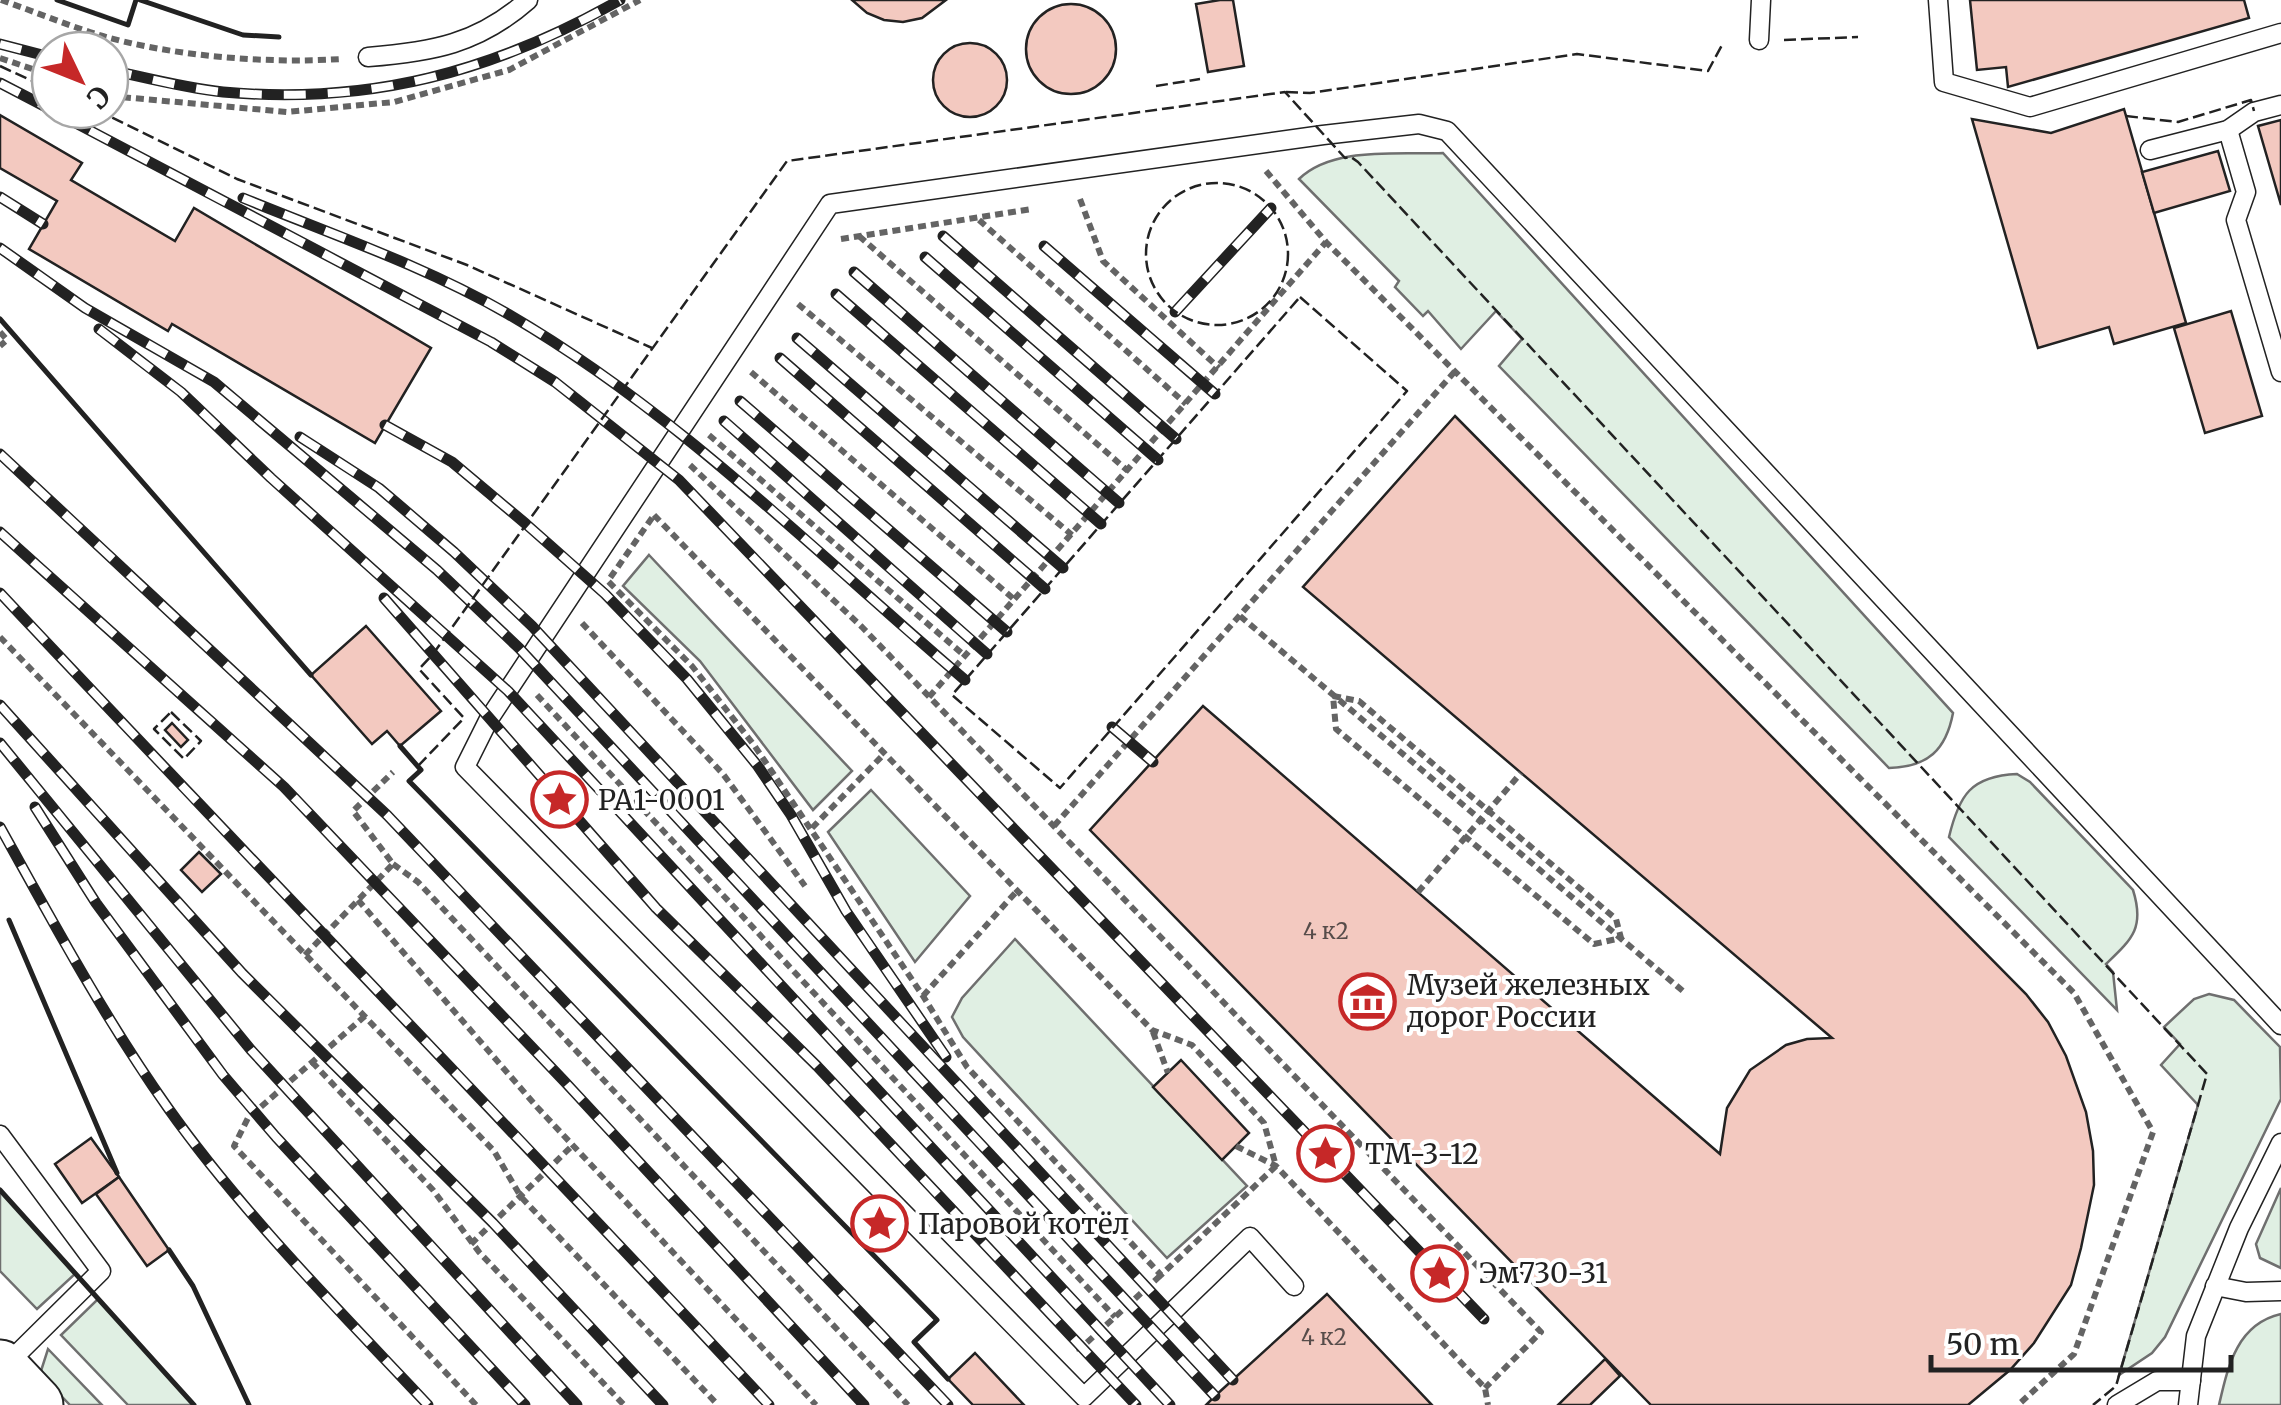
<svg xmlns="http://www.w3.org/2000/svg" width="2281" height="1405" font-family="Merriweather,serif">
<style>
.green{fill:#e0efe3;stroke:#6f6f6f;stroke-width:2.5}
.building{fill:#f3c9c0;stroke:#222;stroke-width:2.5}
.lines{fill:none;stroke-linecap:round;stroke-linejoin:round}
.service-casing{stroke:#222;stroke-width:21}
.primary-casing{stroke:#222;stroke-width:59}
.path{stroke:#646464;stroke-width:6;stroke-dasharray:8 5;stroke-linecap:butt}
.service{stroke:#fff;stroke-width:18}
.primary{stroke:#fff;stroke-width:55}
.rail-casing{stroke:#222;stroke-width:11}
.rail{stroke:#fff;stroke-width:8;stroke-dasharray:22;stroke-linecap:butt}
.path-bridge{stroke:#646464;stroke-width:6;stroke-dasharray:8 5;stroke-linecap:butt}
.fence{stroke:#222;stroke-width:2.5;stroke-dasharray:12 5;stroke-linecap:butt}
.wall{stroke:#222;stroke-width:5}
.labels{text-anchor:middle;stroke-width:8;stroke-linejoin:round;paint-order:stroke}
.number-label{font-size:22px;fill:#564c4a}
.poi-label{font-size:28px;fill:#222;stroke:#fff;text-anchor:start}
</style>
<rect width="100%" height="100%" fill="#fff"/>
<g class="green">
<path d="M1443,153L1953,713C1946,750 1928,767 1889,768L1499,366L1522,339L1496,311L1461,349L1428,311L1423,316L1395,287L1399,281L1299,179C1333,146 1398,155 1443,153Z"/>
<path d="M649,555L852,771L813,810L700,661L623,586Z"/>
<path d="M2017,774L2030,782L2133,890C2145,928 2132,939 2106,964L2113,972L2117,1010L1949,837C1959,795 1971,776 2017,774Z"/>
<path d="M871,790L970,896L915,962L828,832Z"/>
<path d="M1015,939L1247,1186L1167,1258L963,1037L952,1017L962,998Z"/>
<path d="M2209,994L2234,1000L2280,1047L2281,1099L2165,1337L2152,1353L2119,1375L2198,1105L2161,1065L2180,1044L2164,1027L2194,999Z"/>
<path d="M2281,1188V1268L2260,1258L2256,1244Z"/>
<path d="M0,1190L75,1274L37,1309L0,1271Z"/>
<path d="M98,1299L194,1405H128L61,1335Z"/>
<path d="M2281,1314V1405H2219C2228,1366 2237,1324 2281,1314Z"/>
<path d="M48,1349L102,1405H70L40,1374Z"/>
</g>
<g class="building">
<path d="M852,0H946L922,18L903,22L884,20L867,13Z"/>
<path d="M1220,0H1233L1244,66L1208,72L1196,4Z"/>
<path d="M1970,0H2244L2249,18L2008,87L2006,67L1977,70Z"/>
<circle cx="1071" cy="49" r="45"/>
<circle cx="970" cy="80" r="37"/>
<path d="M2124,109L2186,323L2114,344L2109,327L2038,348L1972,119L2051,133Z"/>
<path d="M0,115L82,163L71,180L175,241L194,208L431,348L375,443L172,324L168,331L29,249L57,201L0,168Z"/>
<path d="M2281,120V205L2258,126Z"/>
<path d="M2218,151L2230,191L2154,213L2142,172Z"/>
<path d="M2231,311L2262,416L2205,433L2174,328Z"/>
<path d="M1455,416L2026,994L2048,1022L2066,1056L2086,1112L2093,1151L2094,1185L2081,1248L2071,1285L2034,1343L2010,1370L1968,1405H1651L1090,830L1203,706L1720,1154L1727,1108L1750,1070L1786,1045L1807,1039L1832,1038L1303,587Z"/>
<path d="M366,626L441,711L400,746L387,731L372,744L311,675Z"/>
<path d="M172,723L188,740L181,747L165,730Z"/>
<path d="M199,852L221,874L202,892L181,870Z"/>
<path d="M1181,1060L1249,1133L1222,1160L1153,1087Z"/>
<path d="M91,1138L119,1177L82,1203L55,1164Z"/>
<path d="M119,1177L169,1250L147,1266L96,1194Z"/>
<path d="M1327,1294L1432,1405H1206L1215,1396Z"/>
<path d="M975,1353L1024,1405H973L948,1379Z"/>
<path d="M1605,1359L1620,1376L1590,1405H1558Z"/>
</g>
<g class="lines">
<defs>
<g id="service">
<path d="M1938,0L1944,82L2030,107L2281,33"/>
<path d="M1759,40L1761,0"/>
<path d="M368,57C432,52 478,44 528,0"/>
<path d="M2228,130L2246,192L2236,220L2281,372"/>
<path d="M2150,150L2228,130L2254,112L2281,105"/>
<path d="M0,1135L101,1271L5,1366"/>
<path d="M1294,1286L1250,1237L1084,1397L465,767L489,719L830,204L1323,135L1419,124L1447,131L2281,1025"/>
<path d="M2215,1286L2246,1292L2281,1291"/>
<path d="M2117,1405L2157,1381H2191"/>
<path d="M2188,1405L2196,1336L2239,1228L2281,1143"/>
</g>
<path id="primary" d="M0,1368L35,1405"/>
</defs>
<use href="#service" class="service-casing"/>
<use href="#primary" class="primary-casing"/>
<g class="path">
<path d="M1,0C33,11 64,24 96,34C168,56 267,64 341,59"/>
<path d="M0,58L50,75"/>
<path d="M110,96L287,112L394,102L509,70L640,0"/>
<path d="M1266,171L1326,242L2074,993L2153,1132L2074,1354L2018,1405"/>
<path d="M1080,199L1103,261L1219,368"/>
<path d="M979,220L1186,404"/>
<path d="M859,236L1128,471"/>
<path d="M841,239L1032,209"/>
<path d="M798,304L1072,535"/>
<path d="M0,332L7,340L0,346"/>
<path d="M751,372L1015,600"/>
<path d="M709,435L965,656"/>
<path d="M690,465L862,627L1541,1332L1485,1388"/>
<path d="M654,515L1152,1030L1192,1045L1264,1123L1276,1166L1161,1275L967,1067L923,996L754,745L692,666L608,581Z"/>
<path d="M1240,616L1684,992"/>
<path d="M582,623L723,774L805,886"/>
<path d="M0,637L494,1151L521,1197L718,1405"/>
<path d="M537,695L1115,1317"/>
<path d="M1333,696L1359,701L1616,919L1621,938L1594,944L1336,729Z"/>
<path d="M929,697L1326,242"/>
<path d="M1054,826L1456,370"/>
<path d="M812,828L884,754"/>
<path d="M393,864L418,882L908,1405"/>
<path d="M358,900L537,1107L816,1405"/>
<path d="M305,955L393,864L353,811L393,772"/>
<path d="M923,996L1016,892"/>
<path d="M365,1016L248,1118L234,1146L476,1405"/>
<path d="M1153,1032L1168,1073"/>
<path d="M312,1062L433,1190L479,1252L624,1405"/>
<path d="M1236,1146L1276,1166L1485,1388L1488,1405"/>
<path d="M471,1244L573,1145"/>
<path d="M1076,1349L1082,1347L1161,1275"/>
</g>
<use href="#service" class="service"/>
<use href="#primary" class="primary"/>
<defs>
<g id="rail">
<path d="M0,44L50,57"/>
<path d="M110,70C147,78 185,88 223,92C370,105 493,72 620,0"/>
<path d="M0,83L50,109"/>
<path d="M51,110L491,342L555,382L679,480L1484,1319"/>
<path d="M0,197L43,224"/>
<path d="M243,198C331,234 425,266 508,314C677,412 817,554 965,680"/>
<path d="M943,236L1176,439"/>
<path d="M1044,246L1215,394"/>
<path d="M0,248L85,308L214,382L437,570L519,648L1215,1396"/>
<path d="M925,257L1158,460"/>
<path d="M854,272L1119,503"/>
<path d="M836,294L1101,524"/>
<path d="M1175,312L1271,208"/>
<path d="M99,329L181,392L271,478L508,691L1170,1405"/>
<path d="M797,338L1063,568"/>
<path d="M780,358L1045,589"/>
<path d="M740,401L1007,632"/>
<path d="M724,421L987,654"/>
<path d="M385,425L452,462L526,524L605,594L687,679L757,765L791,815L846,911L946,1057"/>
<path d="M300,437L379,488L454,552L532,626L1233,1380"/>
<path d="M0,454L387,815L948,1405"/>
<path d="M0,532L284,787L565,1082L864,1405"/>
<path d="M0,593C255,865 515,1132 769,1405"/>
<path d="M384,598L656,908L817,1066L1136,1405"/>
<path d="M0,705L242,973L493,1223L663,1405"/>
<path d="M1112,727L1153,762"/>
<path d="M0,743L251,1050L577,1405"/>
<path d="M35,807L96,903L223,1075L276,1137L525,1405"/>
<path d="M0,827C53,922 105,1019 168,1108C244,1215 338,1309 428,1405"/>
</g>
</defs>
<use href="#rail" class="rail-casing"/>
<use href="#rail" class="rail"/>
<path class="path-bridge" d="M1418,892L1521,773"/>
<g class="fence">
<path d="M1784,40L1858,37"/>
<path d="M0,66L50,89"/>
<path d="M1156,86L1200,79"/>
<path d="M1286,92L1310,93L1577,54L1708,71L1722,45"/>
<path d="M97,110L237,179L467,265L652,348"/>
<path d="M2126,116L2178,122L2251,100L2254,111"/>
<circle cx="1217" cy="254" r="71"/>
<path d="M1300,297L1407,391L1060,788L952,695Z"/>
<path d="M171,712L201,741L184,759L154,729Z"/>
<path d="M418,766L464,718L419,669L433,654L787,161L1285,92L1345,158L1351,157L1358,162L2207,1074L2116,1386L2093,1405"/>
</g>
<g class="wall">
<path d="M57,0L128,25L136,0"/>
<path d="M140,0L243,35L279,37"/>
<path d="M0,319L311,675"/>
<path d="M400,746L421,770L409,781L937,1320L914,1342L948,1379"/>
<path d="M9,920L117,1173"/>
<path d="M0,1190L194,1405"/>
<path d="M169,1250L193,1286L249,1405"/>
</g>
</g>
<defs>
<symbol id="sight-ring" viewBox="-11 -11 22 22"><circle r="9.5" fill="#fff" stroke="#c62828" stroke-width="1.5"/><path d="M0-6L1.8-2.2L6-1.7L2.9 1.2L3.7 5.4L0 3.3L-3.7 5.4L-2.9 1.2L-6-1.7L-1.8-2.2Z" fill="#c62828"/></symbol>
<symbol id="museum-ring" viewBox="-11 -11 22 22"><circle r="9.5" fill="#fff" stroke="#c62828" stroke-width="1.5"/><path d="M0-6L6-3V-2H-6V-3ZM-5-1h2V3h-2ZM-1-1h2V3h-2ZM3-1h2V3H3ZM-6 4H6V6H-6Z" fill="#c62828"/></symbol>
</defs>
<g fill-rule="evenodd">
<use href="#sight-ring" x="528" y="768" width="63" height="63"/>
<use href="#museum-ring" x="1336" y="970" width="63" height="63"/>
<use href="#sight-ring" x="1294" y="1122" width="63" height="63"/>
<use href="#sight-ring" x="848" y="1192" width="63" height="63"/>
<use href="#sight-ring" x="1408" y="1242" width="63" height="63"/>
</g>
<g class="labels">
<g class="number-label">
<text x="1326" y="939">4 к2</text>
<text x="1324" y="1345">4 к2</text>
</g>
<g class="poi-label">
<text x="598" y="810">РА1-0001</text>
<text x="1407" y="995">Музей железных<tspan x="1407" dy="32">дорог России</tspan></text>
<text x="1365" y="1164">ТМ-3-12</text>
<text x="918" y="1234">Паровой котёл</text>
<text x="1479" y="1283">Эм730-31</text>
</g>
</g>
<g transform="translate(80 80) rotate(133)"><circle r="48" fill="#ffffff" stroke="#a7a7a7" stroke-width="2.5"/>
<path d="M0-8L18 38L0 25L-18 38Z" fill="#c62828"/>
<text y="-15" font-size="28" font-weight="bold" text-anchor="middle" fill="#222222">С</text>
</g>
<path d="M1931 1355v15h300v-15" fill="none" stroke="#222222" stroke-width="5"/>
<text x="1946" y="1355" font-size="30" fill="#222222" stroke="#ffffff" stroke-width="8" paint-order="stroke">50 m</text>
</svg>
